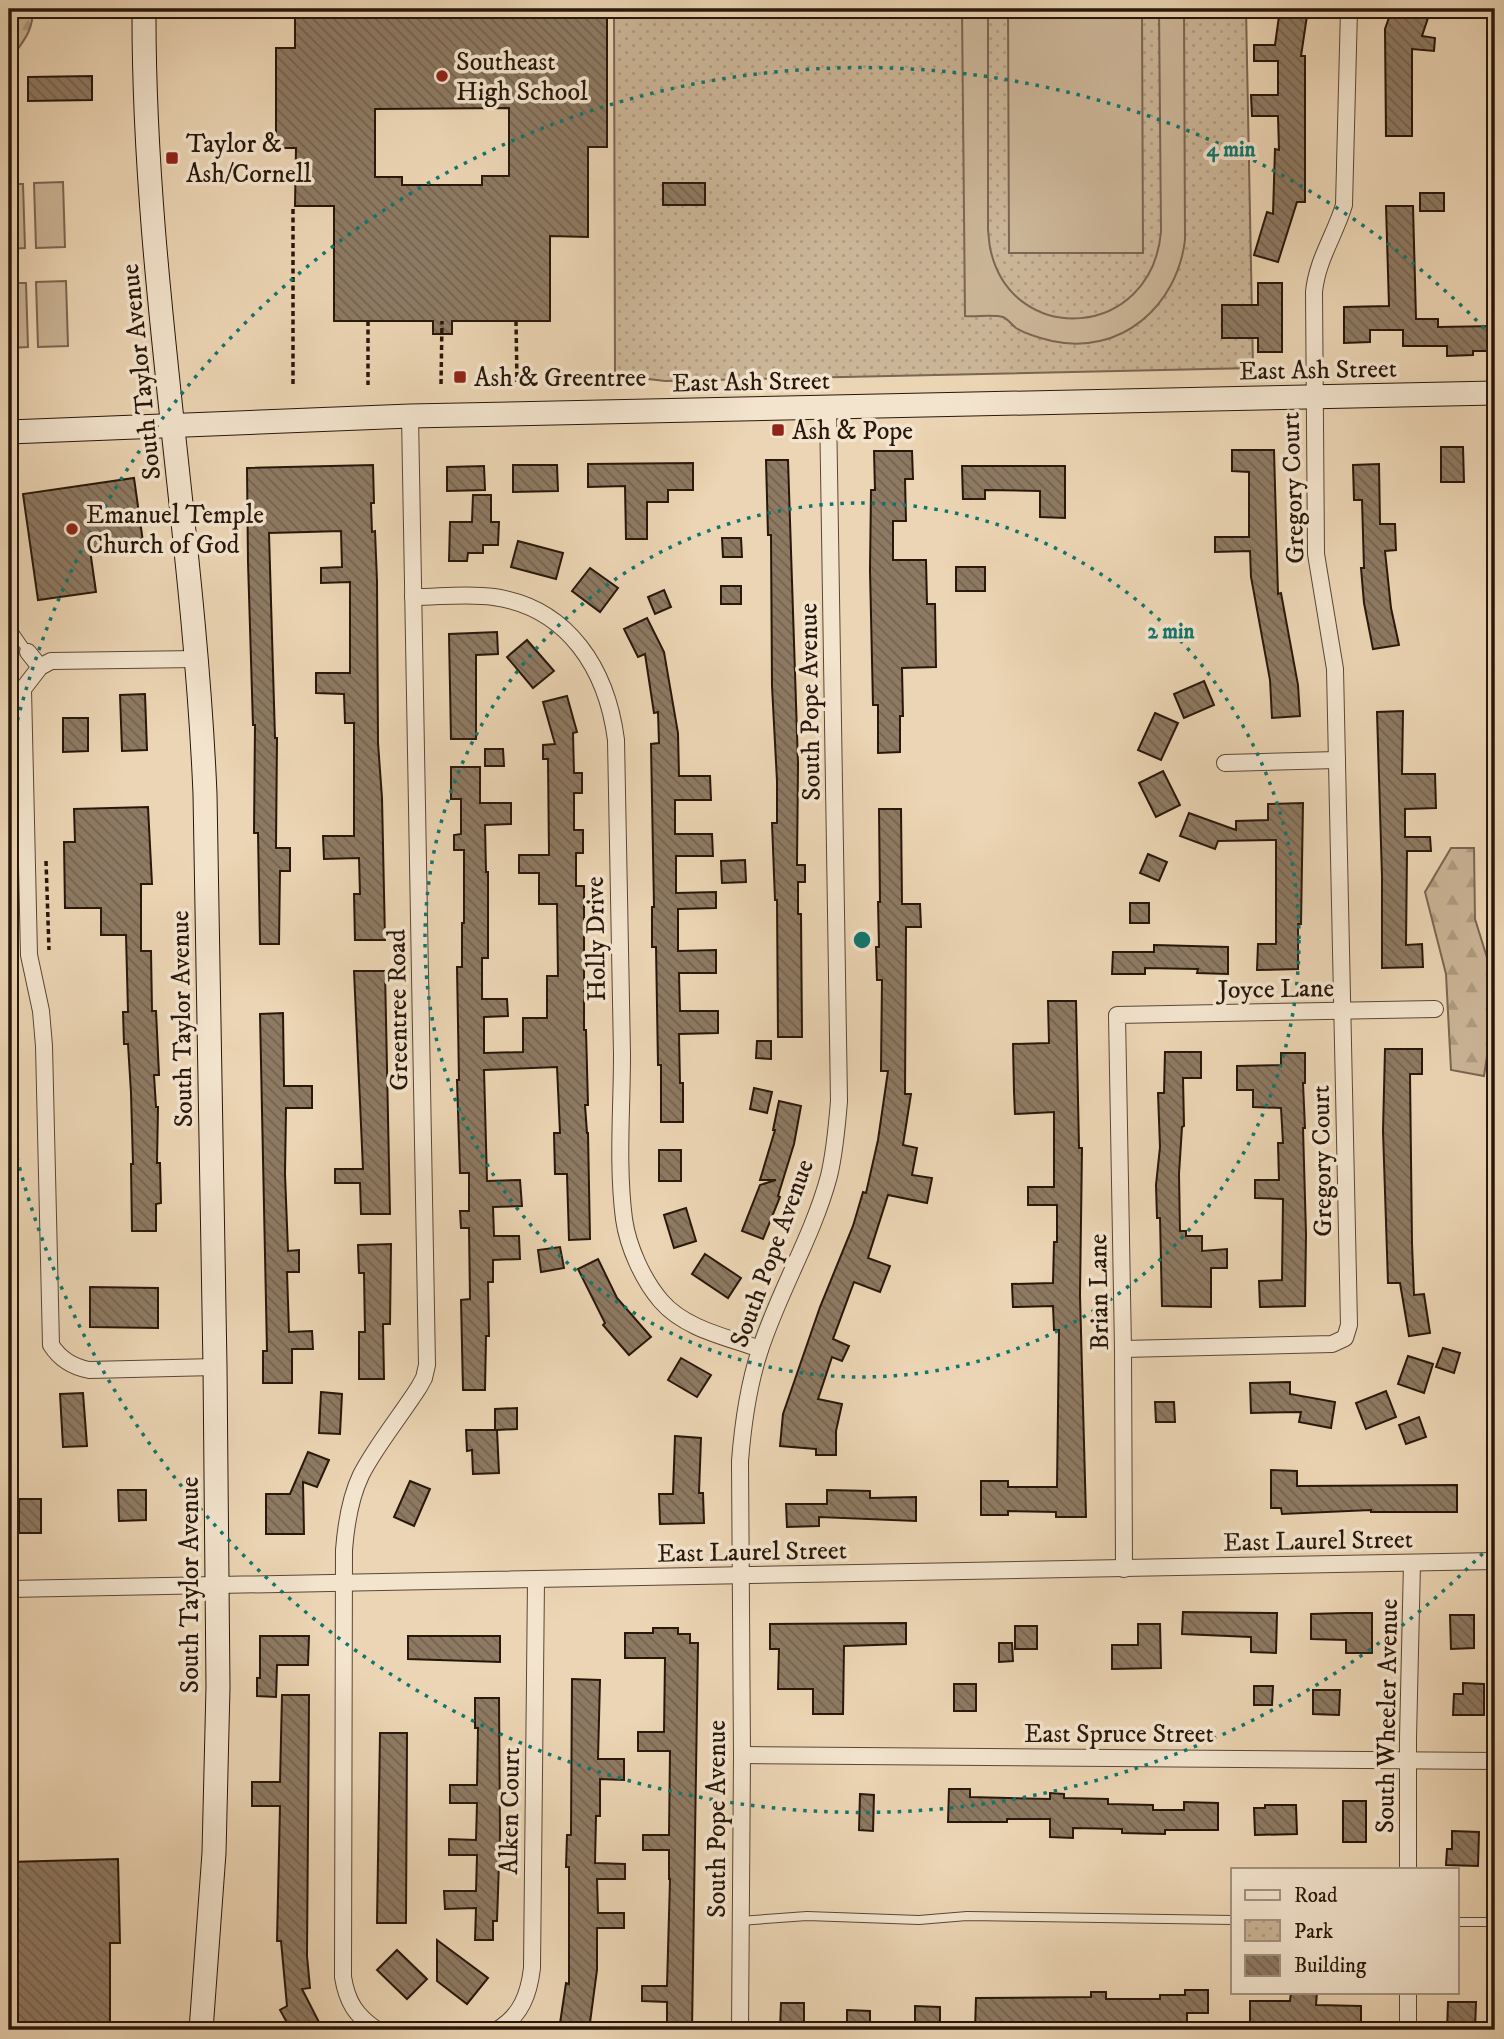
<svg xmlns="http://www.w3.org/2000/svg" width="1504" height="2039" font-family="'IM FELL DW Pica',serif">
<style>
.forest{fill:url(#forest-firs);stroke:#7a6651;stroke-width:2}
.park{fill:url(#park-dots);stroke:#7a6651;stroke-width:2}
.pitch{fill:#cbb597;stroke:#7a6651;stroke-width:2}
.building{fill:url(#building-back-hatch);stroke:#29170b;stroke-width:2;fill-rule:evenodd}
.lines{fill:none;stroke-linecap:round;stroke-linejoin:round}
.lane-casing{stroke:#5a4635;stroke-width:10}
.street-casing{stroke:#5a4635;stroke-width:18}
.secondary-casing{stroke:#29170b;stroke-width:25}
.path{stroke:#29170b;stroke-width:3.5;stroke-dasharray:5 3.5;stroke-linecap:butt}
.lane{stroke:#f3e4ce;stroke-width:8}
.street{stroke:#f3e4ce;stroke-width:16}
.secondary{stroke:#f3e4ce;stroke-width:23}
.ring{fill:none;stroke:#0f766e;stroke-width:3.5;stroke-dasharray:3.5 7}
.poi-dot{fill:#8f2418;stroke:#f3e4ce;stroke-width:2.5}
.labels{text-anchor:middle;stroke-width:7;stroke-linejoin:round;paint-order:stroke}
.poi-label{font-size:26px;fill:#29170b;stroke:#f3e4ce;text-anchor:start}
.street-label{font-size:26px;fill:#29170b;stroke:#f3e4ce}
.centre{fill:#0f766e;stroke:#f3e4ce;stroke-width:3.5}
.ring-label{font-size:21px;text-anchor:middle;font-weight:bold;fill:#0f766e;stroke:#f3e4ce;stroke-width:7;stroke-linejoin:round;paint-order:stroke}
</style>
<defs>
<pattern id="forest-firs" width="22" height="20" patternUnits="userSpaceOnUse" patternTransform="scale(1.75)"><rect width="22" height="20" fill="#cbb597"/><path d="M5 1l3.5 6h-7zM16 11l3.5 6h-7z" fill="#ae9b81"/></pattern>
<pattern id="park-dots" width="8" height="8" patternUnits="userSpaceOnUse" patternTransform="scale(1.75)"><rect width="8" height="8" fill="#cbb597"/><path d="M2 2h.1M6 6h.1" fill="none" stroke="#ae9b81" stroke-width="1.8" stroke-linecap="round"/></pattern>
<pattern id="building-back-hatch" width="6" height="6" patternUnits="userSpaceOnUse" patternTransform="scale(1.75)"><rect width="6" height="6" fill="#8e7a63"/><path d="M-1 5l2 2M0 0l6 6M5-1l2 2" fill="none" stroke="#746350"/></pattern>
</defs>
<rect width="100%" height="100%" fill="#ecd5b4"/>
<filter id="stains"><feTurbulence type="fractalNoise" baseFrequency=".00286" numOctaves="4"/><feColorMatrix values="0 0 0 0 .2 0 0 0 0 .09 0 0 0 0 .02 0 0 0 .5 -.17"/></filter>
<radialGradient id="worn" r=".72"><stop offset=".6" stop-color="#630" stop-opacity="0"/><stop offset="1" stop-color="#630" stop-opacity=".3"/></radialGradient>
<g class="forest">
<path d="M9,9H32C35,30 21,44 9,61Z"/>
<path d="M1451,848H1474L1475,919L1490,967H1495V1044L1489,1043L1484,1076L1451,1070L1446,974L1425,892Z"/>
</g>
<path class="park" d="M614,9H1246L1253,368L665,381L615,375Z"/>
<g class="pitch">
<path d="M962,9H988V230C989,237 989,245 991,252C1014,347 1151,340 1161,232L1159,9H1184L1185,240C1177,306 1121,356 1052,341C1040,338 1026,334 1016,328C1012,325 1008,319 1003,317C993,314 976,317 965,316Z"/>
<path d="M1008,9H1142L1143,253H1009Z"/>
<path d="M63,182L65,247L36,248L34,183Z"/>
<path d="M9,184H23L25,248L9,249Z"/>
<path d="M66,281L68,346L38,347L36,282Z"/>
<path d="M9,283H26L28,347L9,348Z"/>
</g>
<g class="building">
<path d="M295,9H607V147H588V237L550,236V321H452V334H433V321H334V206H295L296,148H276V48H295ZM509,108V176H482V185H402V177H375V109Z"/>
<path d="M1280,9H1308L1301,56H1305V202H1297L1278,262L1254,255L1267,212L1273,214L1275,149L1279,150L1278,116H1252L1251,95H1278V61H1254V45H1275Z"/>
<path d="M1392,9H1431L1422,36L1435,38L1434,51L1412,49V136H1386L1385,29Z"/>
<path d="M92,76V100L28,101V77Z"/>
<rect x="663" y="183" width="42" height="22"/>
<rect x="1420" y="193" width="24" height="18"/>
<path d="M1386,206H1413L1416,319H1438V327L1495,326V351H1473V355L1447,356V346H1403V330H1370V342L1344,343V307L1389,306Z"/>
<path d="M1258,283H1282V352H1258V338H1222V305H1258Z"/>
<path d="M1441,447H1463L1464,482H1441Z"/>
<path d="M1232,450H1274L1278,594L1281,593L1298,685L1300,716L1272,718L1270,680L1251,577L1250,551L1215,552V537H1249V472L1232,471Z"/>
<path d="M874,451H912L913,479H905L906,521H893V560H926L927,604H935L936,667L902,668L903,716H900V752L878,753V705H873L870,570L871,490H875Z"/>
<path d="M766,460H788L798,764L797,865H805V882H798V914H801L802,1037H778L777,900H775L772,823H777V781L772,686L771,535H768Z"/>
<path d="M693,463V490H668V502H647V539H626L625,486L588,487V464Z"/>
<path d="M1379,464L1380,524H1395L1396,550L1385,551L1391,608L1399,645L1373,649L1364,603L1361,568H1364L1362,500H1354L1353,465Z"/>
<path d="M373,465L374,503H371L372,532L375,531L377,581L378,743L382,798L385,940H355L354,894H360L359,858L324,859L323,836H354V723H345L344,694L316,693V673H350V582L321,583V568L342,567L341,531L307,532L269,533L275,738H277L276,848H290V871H280L279,944H260L258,833H254L255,725H253L248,562L247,468Z"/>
<path d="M513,465H557L558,491L513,492Z"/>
<path d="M484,466L485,490L447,491V467Z"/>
<path d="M962,466H1065V518L1040,517V491L985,490V499H963Z"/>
<path d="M134,478L143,542L90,550L96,592L38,600L23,494Z"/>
<path d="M473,495H491V522H499L498,545H483V553H468L467,561H449L450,522H472Z"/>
<path d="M722,538H741L742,557H723Z"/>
<path d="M518,541L563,553L556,579L511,567Z"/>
<rect x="956" y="567" width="29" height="24"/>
<path d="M590,568L618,588L600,612L572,591Z"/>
<rect x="721" y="586" width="20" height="18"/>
<path d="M664,590L671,607L655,614L648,597Z"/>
<path d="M647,618L664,652L678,733L679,776H710L711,800H675V834H712L713,856H676V893L716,892V908L678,909V951L716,950V973H679L680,1011H718V1033L679,1034L680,1083H683V1122H661V1065H658L656,947H652V907H654L651,744L659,743L658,712L654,713L645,654L638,657L624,629Z"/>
<path d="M497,632L498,654L476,655V739H451L449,634Z"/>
<path d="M527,640L554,671L533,688L507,657Z"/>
<path d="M1204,681L1214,705L1184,718L1174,694Z"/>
<path d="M145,694L147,750L122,751L120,695Z"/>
<path d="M567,696L577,732L573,733L574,773H582V793H574V830H583V853H576V886H584V1030H586L588,1105H585L587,1133H588L590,1239L569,1240L567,1174H555L554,1133H560L557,1067L484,1070L487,1181L520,1180L522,1206L493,1207L494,1236H519L520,1259L493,1260V1282H488L489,1336H486L485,1390H463L461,1300L470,1299L469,1228H461L460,1211H469V1173H460L457,1080H459L457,967H462V923H464V850H454V835L461,834V799H451V767H480V803H511V824L485,825L486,872H488V958H482V999H507L508,1016L484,1017V1053L523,1052V1018H547V976H558L557,904H539V873H519V855H549L548,759H543V745L555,744L543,702Z"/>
<path d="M1403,711L1402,774H1435L1436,808L1405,809V837H1430L1431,851H1407L1406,945L1422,944L1423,967L1382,968V877L1377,712Z"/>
<path d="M1155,713L1178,723L1161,760L1138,750Z"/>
<path d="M63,718H88V751L63,752Z"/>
<path d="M485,749H503L504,766H485Z"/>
<path d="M1163,771L1180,805L1156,817L1139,783Z"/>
<path d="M1303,803L1301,924H1298V969L1257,970L1258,944H1276V840L1218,841L1215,849L1180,836L1189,813L1236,830V821L1268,820V804Z"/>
<path d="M148,807L152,884H141V951H151L152,1011H156L159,1075H154L156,1107H158L157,1163H160L161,1203L156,1204V1231H132L131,1164H133L131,1093L128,1044H124L123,1012H128L126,935H101V908H65L64,842H75L74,809Z"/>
<path d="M879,809H901L902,904H920L921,927H906L905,1094H911L903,1145L917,1148L912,1175L932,1178L927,1203L888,1195L868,1258L890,1266L880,1292L854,1282L833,1339L849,1346L842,1361L832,1357L818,1399L842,1404L836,1431V1455H816V1449L780,1446L783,1414L820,1307L853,1226L863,1192L866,1193L878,1140L888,1071H881L882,980H877L876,947H879L878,902H880Z"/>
<path d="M1148,854L1167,862L1159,881L1140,873Z"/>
<path d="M745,860L746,882L722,883L721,861Z"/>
<rect x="1130" y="903" width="19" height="20"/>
<path d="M1154,945L1228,947V974L1197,973L1198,969L1145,968V974H1112L1113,952H1154Z"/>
<path d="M354,971H385L390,1214H361L360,1183H335V1169H363Z"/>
<path d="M1048,1001H1076L1079,1148H1082L1080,1295L1086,1517H1056V1512L1008,1511V1515H981V1481H1008V1487H1057L1059,1330H1054L1053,1306L1013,1307L1012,1284L1053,1283L1054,1242H1057V1205H1028V1187H1054V1112L1015,1114L1014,1092L1013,1044L1049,1043Z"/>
<path d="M283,1013L284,1086H312V1108H286L285,1174L288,1251L299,1250V1272H287L289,1332L312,1331L313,1349H292V1383H263V1351H267L260,1014Z"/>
<path d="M757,1041H771V1059L756,1058Z"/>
<path d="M1385,1049H1422V1074H1410L1412,1243L1414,1295L1424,1294L1430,1333L1409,1336L1400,1283H1388L1383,1131Z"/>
<path d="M1165,1052H1201V1078H1183L1184,1126L1182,1127L1179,1174L1180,1231H1186V1236H1202V1251L1227,1249V1268H1211V1307L1162,1306L1160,1218H1157L1156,1185L1160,1147L1158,1093H1164Z"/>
<path d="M1281,1053H1305V1083H1303L1305,1128H1303L1306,1234L1305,1306L1260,1307L1259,1281L1282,1280L1283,1199L1255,1198V1180H1279L1278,1143H1283L1281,1108L1253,1107V1090H1237V1066L1281,1065Z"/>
<path d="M754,1088L772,1092L767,1113L750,1109Z"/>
<path d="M779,1101L801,1106L794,1144L778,1196L780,1197L763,1239L742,1231L760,1185L776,1180H760L775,1130H773Z"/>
<rect x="659" y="1150" width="22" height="31"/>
<path d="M686,1208L696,1241L674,1248L664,1215Z"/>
<path d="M391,1244L390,1324H383L384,1379H359V1332H365L364,1273H359L358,1245Z"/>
<path d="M560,1247L564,1268L541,1272L538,1250Z"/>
<path d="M705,1254L741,1278L728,1298L692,1274Z"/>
<path d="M598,1259L617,1298L651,1337L629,1355L603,1325L605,1323L578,1269Z"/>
<path d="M90,1287L158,1288V1328L90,1327Z"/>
<path d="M1443,1348L1460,1353L1454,1373L1436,1367Z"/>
<path d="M1408,1356L1433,1364L1424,1393L1398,1384Z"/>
<path d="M681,1358L711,1375L697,1397L668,1380Z"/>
<path d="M1290,1382V1394L1335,1402L1331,1428L1299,1422L1301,1412L1251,1413L1250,1383Z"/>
<path d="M1386,1391L1396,1417L1366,1429L1356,1403Z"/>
<path d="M321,1392L342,1394L340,1434L319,1433Z"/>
<path d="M83,1393L87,1446L63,1447L60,1394Z"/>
<path d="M1155,1402H1174L1175,1422H1156Z"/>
<path d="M517,1408V1429L497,1430L499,1473L473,1474L472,1450L467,1451L466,1430H495V1409Z"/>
<path d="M1419,1417L1426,1437L1406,1444L1399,1425Z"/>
<path d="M675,1436L701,1438L699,1493H703L704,1523L660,1524L659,1494H673Z"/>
<path d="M308,1452L329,1460L317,1487L303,1482L304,1534H266V1494H290Z"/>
<path d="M1271,1470L1297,1471V1486L1457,1485V1512H1371V1510L1282,1514L1281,1508H1271Z"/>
<path d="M410,1481L430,1489L414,1526L394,1517Z"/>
<path d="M118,1490H146V1520L119,1521Z"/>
<path d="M827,1490L870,1491V1498L916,1497V1521L819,1517V1526L787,1527L786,1504H827Z"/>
<rect x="19" y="1499" width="22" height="34"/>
<path d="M1183,1612L1277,1613L1276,1653L1251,1652V1637L1182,1634Z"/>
<path d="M1347,1613H1372V1653H1346V1640L1311,1639V1614Z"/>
<path d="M1450,1615H1474V1648L1451,1649Z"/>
<path d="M906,1623V1644L844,1646L843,1714H813V1689H778L779,1649H770V1624Z"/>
<path d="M1138,1624H1160L1161,1668L1112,1669V1645H1138Z"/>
<rect x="1015" y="1626" width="22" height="23"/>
<path d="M653,1628H678V1634H690V1643H698L692,2030H667V2002L642,2001V1986H667L670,1879H669V1850H643V1835H669L670,1751H638V1732H664L665,1658H625V1633H653Z"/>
<path d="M260,1636H309L308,1665H277L276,1697L257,1696V1678H260Z"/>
<path d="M408,1636H500V1662L408,1659Z"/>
<path d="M999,1643H1012L1013,1661L999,1662Z"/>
<path d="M572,1679L600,1680L598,1759H624V1780L600,1779V1816H596L595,1863L625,1864V1879H597L598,1913H624V1928H597V1970L589,2030H559L566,1983L569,1984V1867H566L567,1835H571Z"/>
<path d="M1463,1683L1484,1684V1715H1453L1454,1694H1463Z"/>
<rect x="954" y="1684" width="22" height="27"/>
<path d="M1254,1686H1273L1272,1705H1254Z"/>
<path d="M1313,1690H1340L1339,1715L1313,1714Z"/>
<path d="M282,1695H309L307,1956L310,1988L302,1989L323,2030H291L280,2010L287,2006L281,1941H277L280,1806H252V1782H280Z"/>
<path d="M475,1698H499L500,1834L497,1921H493V1940H475L476,1908L445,1909L444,1891H476L477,1855H449V1839L476,1840L477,1803H450V1785H477L478,1728H475Z"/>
<path d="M380,1733H407L406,1923H377Z"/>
<path d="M949,1789H970V1797L1050,1799V1793L1064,1794V1798L1108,1799V1804L1153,1805V1810H1184V1802L1218,1803V1830H1165V1834L1122,1833V1829L1073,1828V1838L1050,1837V1819H1007V1822H948Z"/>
<path d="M860,1794L874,1795L873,1831L859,1830Z"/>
<rect x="1343" y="1801" width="23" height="41"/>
<path d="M1265,1805H1296L1297,1834L1255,1835L1254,1808H1265Z"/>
<path d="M1452,1831L1479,1832L1478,1866L1446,1865L1447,1849H1452Z"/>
<path d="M118,1859L120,1943H110V2030H9V1862Z"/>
<path d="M437,1940L488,1978L467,2004L437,1981Z"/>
<path d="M397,1950L427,1979L407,1999L377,1970Z"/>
<path d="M1185,1990H1208V2013H1187V2030H1159V2027L975,2030L976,1998L1091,1997V1992H1106V1999H1160V1995H1185Z"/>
<path d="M1291,1992H1317L1316,2005L1361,2006V2030H1300V2027H1267V2030H1250V2001H1290Z"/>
<path d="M1448,2002H1476L1475,2030H1447Z"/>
<path d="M781,2003H804V2030H780Z"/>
<path d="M915,2006L940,2007V2029H915Z"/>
<path d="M847,2010L870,2011V2030H847Z"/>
</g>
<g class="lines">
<defs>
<g id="lane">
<path d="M9,616L10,626L28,652"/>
<path d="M740,1921L807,1916L919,1920L967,1916L1233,1920"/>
<path d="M1457,1922H1495"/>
</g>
<g id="street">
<path d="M413,597C439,597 468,593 494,597C569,608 607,670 616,740C618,845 621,950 622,1054C622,1109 617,1165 624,1219C628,1247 643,1280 661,1301C685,1329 727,1337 760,1349"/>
<path d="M28,652L40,667"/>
<path d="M197,659L51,661L40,667L23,689L29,955L41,1011L44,1046L51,1345C60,1359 73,1367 89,1370L215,1367"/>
<path d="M1225,763L1337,760"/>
<path d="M1123,1349L1332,1344L1345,1338L1349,1325L1335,669L1316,554L1314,292C1317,260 1335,235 1344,205L1349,9"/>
<path d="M1124,1569L1123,1349L1117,1015L1435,1009"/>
<path d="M9,1589L1495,1561"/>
<path d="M742,1755L1495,1761"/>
<path d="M1408,1869V1738L1412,1563"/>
<path d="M377,2030C356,2016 347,2002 343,1977L344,1550C346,1524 350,1498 361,1475C375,1447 402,1414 419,1387L424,1378L427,1365L410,416"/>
<path d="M497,2030C521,2016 529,1994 532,1968L536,1580"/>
<path d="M740,2030L742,1755L740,1461C743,1423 748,1386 760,1350C779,1291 813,1236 829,1176C835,1151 837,1126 839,1101L828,407"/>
<path d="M1408,2030V1992"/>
</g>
<g id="secondary">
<path d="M144,9C143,272 194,531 205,794L215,1367L218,1687L214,1853L201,2030"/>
<path d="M9,432L410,416L1495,393"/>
</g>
</defs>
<use href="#lane" class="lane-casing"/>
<use href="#street" class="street-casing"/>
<use href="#secondary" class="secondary-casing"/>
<g class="path">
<path d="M293,209V387"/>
<path d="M368,321V385"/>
<path d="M516,321L517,382"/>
<path d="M441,384L442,321"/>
<path d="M46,861L49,950"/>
</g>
<use href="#lane" class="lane"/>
<use href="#street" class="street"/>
<use href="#secondary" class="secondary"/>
</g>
<g class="ring">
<circle cx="862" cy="940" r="437"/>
<path d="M1490 1546A873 873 0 0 1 10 1129M10 751A873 873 0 0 1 1490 334"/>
</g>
<g class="poi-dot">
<circle cx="442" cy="76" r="7"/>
<rect x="165" y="151" width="14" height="14" rx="3.5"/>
<rect x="453" y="370" width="14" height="14" rx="3.5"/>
<rect x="771" y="423" width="14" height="14" rx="3.5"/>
<circle cx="72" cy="529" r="7"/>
</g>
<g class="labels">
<g class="poi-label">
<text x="456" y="70">Southeast<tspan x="456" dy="30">High School</tspan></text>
<text x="186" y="152">Taylor &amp;<tspan x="186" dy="30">Ash/Cornell</tspan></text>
<text x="474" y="386">Ash &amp; Greentree</text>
<text x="792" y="439">Ash &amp; Pope</text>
<text x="86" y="523">Emanuel Temple<tspan x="86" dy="30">Church of God</tspan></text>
</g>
<g class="street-label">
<text transform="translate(1318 369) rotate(-1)" y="9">East Ash Street</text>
<text transform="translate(140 372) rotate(-96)" y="9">South Taylor Avenue</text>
<text transform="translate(751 381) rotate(-1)" y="9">East Ash Street</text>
<text transform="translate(1292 488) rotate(-92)" y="9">Gregory Court</text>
<text transform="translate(809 702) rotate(-91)" y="9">South Pope Avenue</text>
<text transform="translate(595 939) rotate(-91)" y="9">Holly Drive</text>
<text transform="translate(1276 988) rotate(-1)" y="9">Joyce Lane</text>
<text transform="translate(397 1010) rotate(-91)" y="9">Greentree Road</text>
<text transform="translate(181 1019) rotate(-91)" y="9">South Taylor Avenue</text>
<text transform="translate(1321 1161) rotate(-91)" y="9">Gregory Court</text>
<text transform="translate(771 1253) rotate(-70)" y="9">South Pope Avenue</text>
<text transform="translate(1098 1292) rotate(-91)" y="9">Brian Lane</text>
<text transform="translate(1318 1540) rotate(-1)" y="9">East Laurel Street</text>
<text transform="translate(752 1551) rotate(-1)" y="9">East Laurel Street</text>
<text transform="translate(189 1585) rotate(-90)" y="9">South Taylor Avenue</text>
<text transform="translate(1386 1716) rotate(-89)" y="9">South Wheeler Avenue</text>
<text x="1119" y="1742">East Spruce Street</text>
<text transform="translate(509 1811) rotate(-89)" y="9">Alken Court</text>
<text transform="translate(716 1819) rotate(-90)" y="9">South Pope Avenue</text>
</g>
</g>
<circle cx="862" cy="940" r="10" class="centre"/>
<g class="ring-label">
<text x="1231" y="156">4 min</text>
<text x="1171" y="638">2 min</text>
</g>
<rect width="1504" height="2039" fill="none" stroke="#ecd5b4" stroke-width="35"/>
<rect x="10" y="10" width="1483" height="2018" fill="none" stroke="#29170b" stroke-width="3.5"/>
<rect x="18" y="18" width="1469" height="2004" fill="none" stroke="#29170b" stroke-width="2"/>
<rect x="1231" y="1868" width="228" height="126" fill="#f3e4ce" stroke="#a29280" stroke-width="2"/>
<rect x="1245" y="1890" width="35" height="10" fill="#f3e4ce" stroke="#a29280" stroke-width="2"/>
<text x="1294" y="1902" font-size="21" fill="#29170b">Road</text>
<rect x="1245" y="1920" width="35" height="21" fill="url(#park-dots)" stroke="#a29280" stroke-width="2"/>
<text x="1294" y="1938" font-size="21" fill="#29170b">Park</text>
<rect x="1245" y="1955" width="35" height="21" fill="url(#building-back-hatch)" stroke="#a29280" stroke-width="2"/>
<text x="1294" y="1972" font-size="21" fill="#29170b">Building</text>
<rect width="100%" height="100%" filter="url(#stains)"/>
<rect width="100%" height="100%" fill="url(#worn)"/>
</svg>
